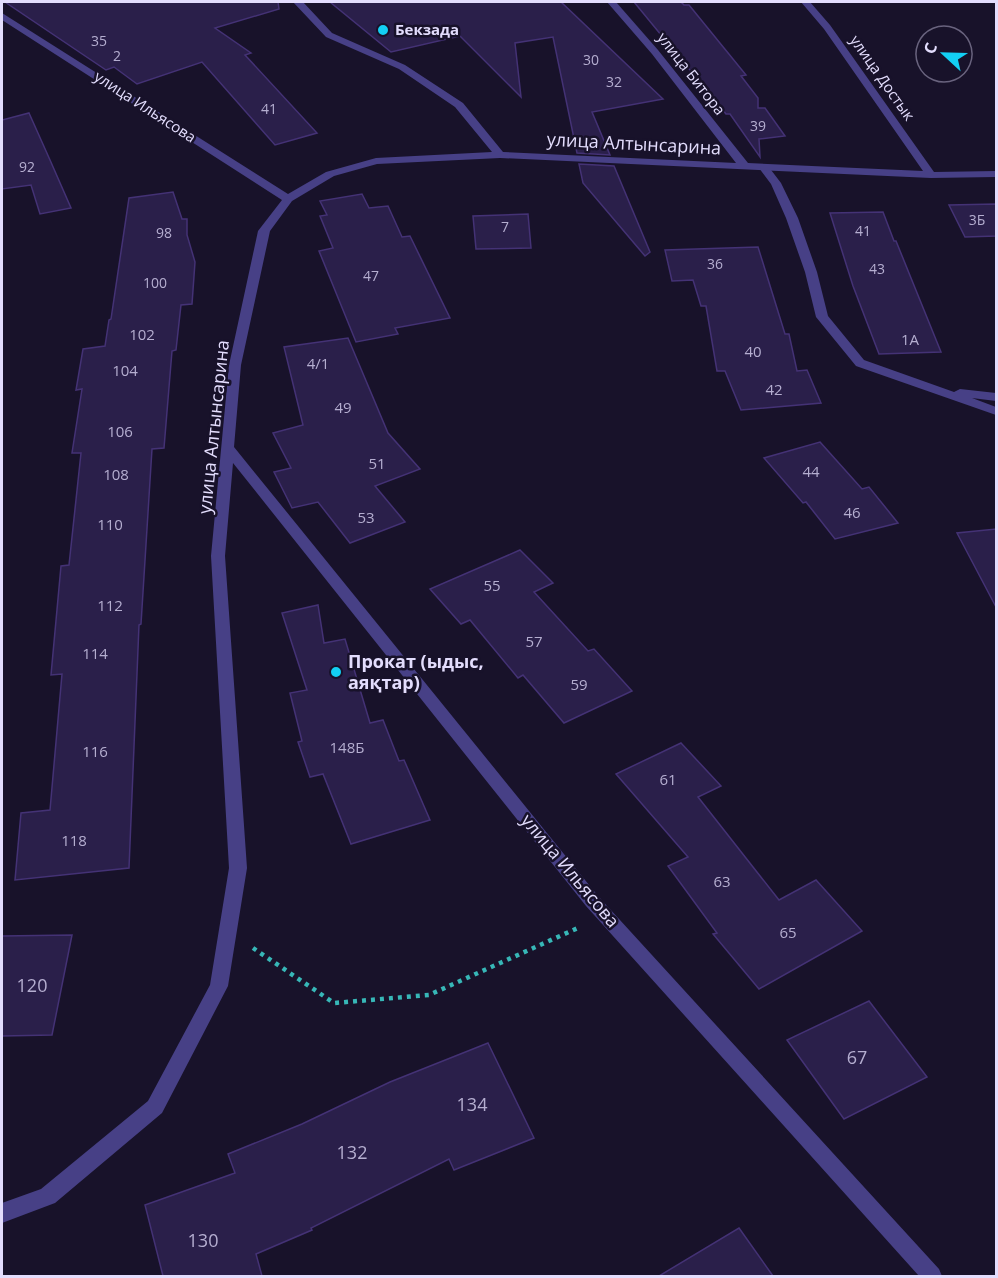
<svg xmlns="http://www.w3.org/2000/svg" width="998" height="1278" font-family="'Open Sans',sans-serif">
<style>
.building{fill:#2a1f4a;stroke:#443275;stroke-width:1.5}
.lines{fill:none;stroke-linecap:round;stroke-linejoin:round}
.path{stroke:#37b7b7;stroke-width:4.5;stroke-dasharray:4 5;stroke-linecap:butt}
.service{fill:#474086;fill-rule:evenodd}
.minor{fill:#474086;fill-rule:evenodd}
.poi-dot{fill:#13cff3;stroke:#18122a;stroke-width:2}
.labels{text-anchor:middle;stroke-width:5;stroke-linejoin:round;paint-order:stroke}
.far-number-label{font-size:14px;fill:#b5aed0}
.far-poi-label{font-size:15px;font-weight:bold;fill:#e3ddfd;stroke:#18122a;text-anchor:start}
.far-street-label{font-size:15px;fill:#e3ddfd;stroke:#18122a}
.number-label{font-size:15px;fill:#b5aed0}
.street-label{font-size:18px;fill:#e3ddfd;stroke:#18122a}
.poi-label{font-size:18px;font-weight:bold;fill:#e3ddfd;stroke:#18122a;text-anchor:start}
.near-number-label{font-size:18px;fill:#b5aed0}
</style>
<rect width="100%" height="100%" fill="#18122a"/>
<g class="building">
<path d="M5,2H278L279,9L215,28L251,53L245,55L317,133L275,145L202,62L137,84L114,67L106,70Z"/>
<path d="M330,2H561L663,99L592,112L610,155L577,153L553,37L515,43L521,97L460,36L391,52Z"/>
<path d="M634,2H681L684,5H689L746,75L741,76L758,98V108H765L785,136L759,139L760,157L730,114H726Z"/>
<path d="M29,113L50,160L71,208L40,214L31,185L2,189V120Z"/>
<path d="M579,164L614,166L650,252L645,256L583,183Z"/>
<path d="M173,192L182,219H187V235L195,262L192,304L181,305L176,350L172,351L164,448L152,449L141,624L139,625L129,868L15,880L21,813L50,810L62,674L51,675L61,566L69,565L81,453H72L82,389L76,390L83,349L105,346L109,320L111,319L129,198Z"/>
<path d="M362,194L369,208L388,206L402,237L410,236L450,318L395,328L398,334L356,342L319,251L333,248L320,216L327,215L320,201Z"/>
<path d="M996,204V236L965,237L949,205Z"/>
<path d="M883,212L894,241H896L941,352L879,354L853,286L830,213Z"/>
<path d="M528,214L531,248L476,249L473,216Z"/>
<path d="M758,247L785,334H789L797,371L807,370L821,403L741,410L725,371H717L706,306H701L693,280L672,281L665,250Z"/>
<path d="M348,338L388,433L420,469L375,486L405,522L350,543L318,502L292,508L274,472L291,468L273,433L303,425L284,347Z"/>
<path d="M820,442L862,489L869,487L898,523L835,539L806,502L803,503L764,458Z"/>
<path d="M996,529V607L957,533Z"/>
<path d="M520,550L553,583L534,592L588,651L594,649L632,691L564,723L523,675L518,678L470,620L461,624L430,589Z"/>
<path d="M318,605L324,643L345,639L370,723L383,720L399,761L404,760L430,820L351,844L323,774L310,777L298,742L302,741L290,693L307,690L282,613Z"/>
<path d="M681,743L721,786L698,797L779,900L816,880L862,931L759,989L713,934L717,933L668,866L688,857L616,774Z"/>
<path d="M72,935L52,1035L2,1036V936Z"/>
<path d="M869,1001L927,1077L844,1119L787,1040Z"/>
<path d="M488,1043L534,1138L454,1170L449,1159L311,1228L312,1230L256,1254L262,1276H163L145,1205L235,1173L228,1154L302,1124L390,1082Z"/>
<path d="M739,1228L773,1276H659Z"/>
</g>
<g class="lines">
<path class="path" d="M253,948L334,1003L429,995L580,927"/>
<path class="service" d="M764,165L768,166L781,183L798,218L817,272L828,316L864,360L954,392L960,389L996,393V401L972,398L996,407V415L856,366L816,317L805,272L786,218L771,184L759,168Z"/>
<path class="minor" d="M293,2H303L332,33L405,65L463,103L503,152L736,163L652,54L607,2H616L658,50L748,163L923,171L824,29L801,2H810L830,25L934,172L996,171V177L931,178L500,158L377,164L334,176L292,201L270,231L241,365L234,447L598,896L939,1269L942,1276H919L586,906L233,463L225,556L247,868L228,986L162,1113L55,1203L2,1223V1203L41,1189L148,1101L210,985L229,868L211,556L229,365L258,231L282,200L2,20V13L288,194L326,172L376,158L492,152L455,107L399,69L326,37Z"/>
</g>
<g class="poi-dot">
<circle cx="383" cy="30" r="6"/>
<circle cx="336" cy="672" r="6"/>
</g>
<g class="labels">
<g class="far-number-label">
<text x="99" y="46">35</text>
<text x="117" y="61">2</text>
<text x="591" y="65">30</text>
<text x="614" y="87">32</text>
<text x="269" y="114">41</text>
<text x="758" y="131">39</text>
<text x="27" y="172">92</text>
<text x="977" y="225">3Б</text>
<text x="505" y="232">7</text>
<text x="863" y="236">41</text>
<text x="164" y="238">98</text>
<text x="715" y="269">36</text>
<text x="877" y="274">43</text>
<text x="371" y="281">47</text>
<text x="155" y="288">100</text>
</g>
<g class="far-poi-label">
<text x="395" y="35">Бекзада</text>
</g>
<g class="far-street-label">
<text transform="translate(691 74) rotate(52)" y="5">улица Битора</text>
<text transform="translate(882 78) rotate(55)" y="5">улица Достык</text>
<text transform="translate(145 107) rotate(33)" y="5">улица Ильясова</text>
</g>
<g class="number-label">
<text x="142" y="340">102</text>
<text x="910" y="345">1А</text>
<text x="753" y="357">40</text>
<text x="318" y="369">4/1</text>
<text x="125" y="376">104</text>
<text x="774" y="395">42</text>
<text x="343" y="413">49</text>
<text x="120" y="437">106</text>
<text x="377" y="469">51</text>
<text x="811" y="477">44</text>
<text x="116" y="480">108</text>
<text x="852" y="518">46</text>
<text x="366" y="523">53</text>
<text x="110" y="530">110</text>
<text x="492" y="591">55</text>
<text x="110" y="611">112</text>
<text x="534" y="647">57</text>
<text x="95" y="659">114</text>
<text x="579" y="690">59</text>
<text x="347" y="753">148Б</text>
<text x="95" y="757">116</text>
<text x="668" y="785">61</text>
<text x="74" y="846">118</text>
<text x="722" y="887">63</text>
<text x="788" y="938">65</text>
</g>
<g class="street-label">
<text transform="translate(634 144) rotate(3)" y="6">улица Алтынсарина</text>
<text transform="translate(214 427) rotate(-84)" y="6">улица Алтынсарина</text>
<text transform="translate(570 871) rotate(50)" y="6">улица Ильясова</text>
</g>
<g class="poi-label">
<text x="348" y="668">Прокат (ыдыс,<tspan x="348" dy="21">аяқтар)</tspan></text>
</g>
<g class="near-number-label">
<text x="32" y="992">120</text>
<text x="857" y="1064">67</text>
<text x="472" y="1111">134</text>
<text x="352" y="1159">132</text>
<text x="203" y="1247">130</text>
</g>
</g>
<rect width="998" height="1278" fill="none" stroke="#e3ddfd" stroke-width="6"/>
<g transform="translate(944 54) rotate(292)"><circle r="28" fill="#18122a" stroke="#69637e" stroke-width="1.5"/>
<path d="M0-4.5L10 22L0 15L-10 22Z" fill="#13cff3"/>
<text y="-9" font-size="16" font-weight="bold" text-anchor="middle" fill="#e3ddfd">С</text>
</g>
</svg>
